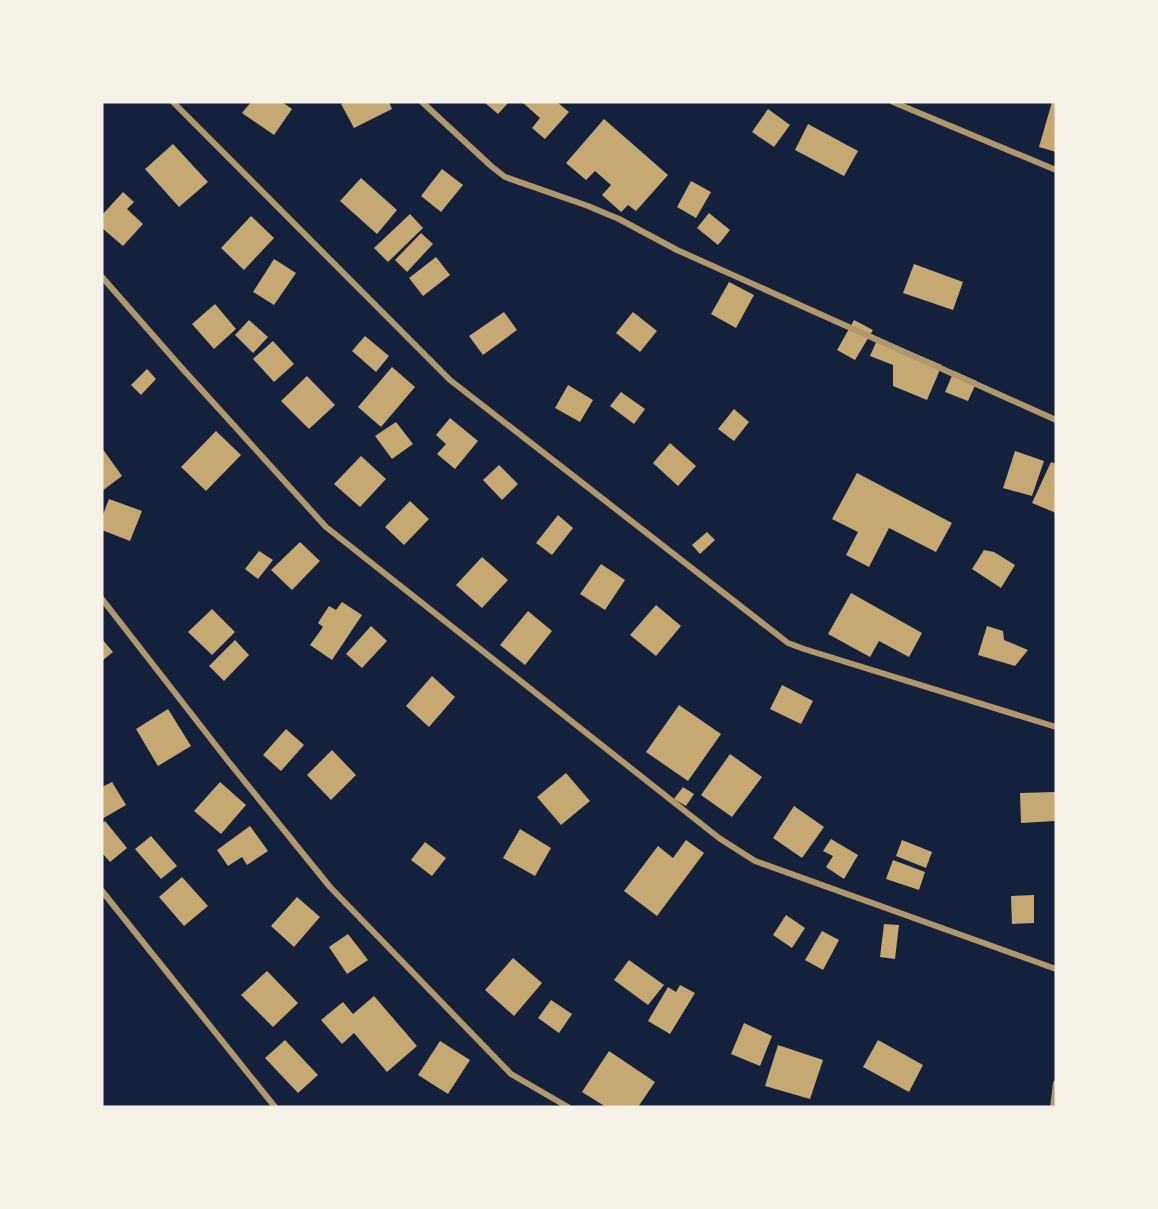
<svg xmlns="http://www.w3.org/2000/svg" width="1158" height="1209" font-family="Helvetica,sans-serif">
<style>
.building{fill:#c6a872}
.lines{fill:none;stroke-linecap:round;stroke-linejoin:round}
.minor{stroke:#b1986c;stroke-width:6}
</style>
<rect width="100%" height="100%" fill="#14213d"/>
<g class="building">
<path d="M251,102H282L292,109L274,135L242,113Z"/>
<path d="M345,102H389L392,109L354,128L341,104Z"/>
<path d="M484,102H509L498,114Z"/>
<path d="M522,102H557L569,112L545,139L532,128L540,118Z"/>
<path d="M1052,102H1056V152L1039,147Z"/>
<path d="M768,109L790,125L774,147L752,132Z"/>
<path d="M604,119L668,175L636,211L628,205L621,212L602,195L611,185L595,171L586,180L566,163Z"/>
<path d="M808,124L858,151L844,176L795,150Z"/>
<path d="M173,144L208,182L179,207L145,169Z"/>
<path d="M442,169L463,185L441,212L421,196Z"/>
<path d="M361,178L397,210L377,234L340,201Z"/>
<path d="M691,181L711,192L696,218L677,207Z"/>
<path d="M123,192L134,202L127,209L143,224L123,246L102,228V215Z"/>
<path d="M709,213L730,230L718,245L697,228Z"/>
<path d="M410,214L423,228L388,262L374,248Z"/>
<path d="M251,216L274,238L244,270L221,248Z"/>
<path d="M421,233L433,244L407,272L395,260Z"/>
<path d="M436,257L450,275L423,296L409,278Z"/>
<path d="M274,259L296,273L274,305L253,292Z"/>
<path d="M914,264L963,282L953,310L903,293Z"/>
<path d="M729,282L754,295L736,328L711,314Z"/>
<path d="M215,304L236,329L214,349L192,324Z"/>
<path d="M504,312L517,330L483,355L469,336Z"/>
<path d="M633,312L657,331L640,352L616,333Z"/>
<path d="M249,320L268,337L253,353L235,335Z"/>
<path d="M854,320L873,330L855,360L837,350Z"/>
<path d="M365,336L389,356L376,372L352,351Z"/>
<path d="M878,338L942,365L927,400L893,386V365L870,356Z"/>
<path d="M273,341L294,364L274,382L253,359Z"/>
<path d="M392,367L415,387L381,427L358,407Z"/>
<path d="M147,369L156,379L141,395L131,385Z"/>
<path d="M954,371L977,381L968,401L945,392Z"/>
<path d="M307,376L335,405L309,429L281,401Z"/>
<path d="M568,385L593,400L580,422L555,408Z"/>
<path d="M621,392L645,409L634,424L610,406Z"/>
<path d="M734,409L749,422L734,441L718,429Z"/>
<path d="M450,418L478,441L455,469L437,454L446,444L436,435Z"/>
<path d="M396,422L413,444L392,459L375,436Z"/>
<path d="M216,431L241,455L206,491L181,467Z"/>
<path d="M670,443L696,466L678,486L653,463Z"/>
<path d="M102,448L122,476L102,491Z"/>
<path d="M1015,451L1044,461L1032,496L1003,488Z"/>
<path d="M361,456L386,479L360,507L334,484Z"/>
<path d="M1051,462L1056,464V513L1032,503Z"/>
<path d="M499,465L518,484L502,500L483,480Z"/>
<path d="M857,473L952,523L936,552L889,528L869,567L846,555L858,532L832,519Z"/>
<path d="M109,499L142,511L130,541L102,530V517Z"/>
<path d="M410,501L429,519L404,545L385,527Z"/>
<path d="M558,515L573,528L552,555L536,543Z"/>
<path d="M707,532L715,540L700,554L692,545Z"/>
<path d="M300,542L320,561L292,590L271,570Z"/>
<path d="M984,550L994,552L1015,565L1001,588L972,569Z"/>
<path d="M259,551L273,560L258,579L245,569Z"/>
<path d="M482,557L508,580L482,608L456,585Z"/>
<path d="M601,564L625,580L605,610L580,594Z"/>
<path d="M851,593L922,633L909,657L879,641L870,657L828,634Z"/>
<path d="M342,602L362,615L332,660L310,645L323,627L318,623L329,606L336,610Z"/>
<path d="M656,605L681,626L656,656L630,635Z"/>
<path d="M212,609L235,632L212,655L188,632Z"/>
<path d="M528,611L552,631L525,665L500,645Z"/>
<path d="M371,626L387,641L362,668L346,654Z"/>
<path d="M987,626L1003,631L1004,640L1028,650L1015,666L978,655Z"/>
<path d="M102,639L113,652L102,661Z"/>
<path d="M235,640L249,655L224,681L209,666Z"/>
<path d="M432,676L455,697L429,727L406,706Z"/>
<path d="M782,685L813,701L801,724L770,709Z"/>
<path d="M679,705L721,734L688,781L646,752Z"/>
<path d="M168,709L191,746L158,766L136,729Z"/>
<path d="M286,729L304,745L281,771L263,755Z"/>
<path d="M332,750L356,775L331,800L307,775Z"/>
<path d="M730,754L762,777L732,817L701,795Z"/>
<path d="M566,773L590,801L561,825L537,797Z"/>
<path d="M112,782L126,805L102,819V787Z"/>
<path d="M220,782L246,805L221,834L194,811Z"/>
<path d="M683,787L694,794L686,806L674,799Z"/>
<path d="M1055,792V821L1021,823L1020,793Z"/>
<path d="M794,806L824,827L802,858L773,838Z"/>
<path d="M105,821L127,848L110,862L102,853V824Z"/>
<path d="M250,826L268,851L247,865L242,857L228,866L217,850Z"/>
<path d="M520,829L551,848L535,876L503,858Z"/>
<path d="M151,836L177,866L161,879L135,849Z"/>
<path d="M831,839L858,855L844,879L826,867L833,856L823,851Z"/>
<path d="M686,840L704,853L657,916L624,891L658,846L673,858Z"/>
<path d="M902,840L932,852L926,868L896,856Z"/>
<path d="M425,842L446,858L432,876L411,860Z"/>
<path d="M893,860L925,872L919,890L886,879Z"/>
<path d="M182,877L208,906L184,926L159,897Z"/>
<path d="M1034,895V923L1012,924L1011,896Z"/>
<path d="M297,897L320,917L294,947L271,926Z"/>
<path d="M786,915L805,928L792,948L773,935Z"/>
<path d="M884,924L899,925L895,959L880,957Z"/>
<path d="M822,931L839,940L823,970L805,960Z"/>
<path d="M348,934L368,960L347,974L329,947Z"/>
<path d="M513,958L542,983L514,1016L485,990Z"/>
<path d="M629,960L664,985L648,1005L614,980Z"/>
<path d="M267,971L298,1003L273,1027L241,995Z"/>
<path d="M680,985L695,993L670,1034L648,1021L668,987L676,992Z"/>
<path d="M374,996L417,1046L387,1072L354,1033L342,1044L321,1020L343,1002L353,1014Z"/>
<path d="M551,1000L572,1014L559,1033L538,1018Z"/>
<path d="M744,1023L772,1036L760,1066L731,1054Z"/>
<path d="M285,1040L318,1075L298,1093L265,1058Z"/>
<path d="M878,1040L923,1065L909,1092L863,1067Z"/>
<path d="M440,1041L470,1060L448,1094L418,1075Z"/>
<path d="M778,1045L823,1060L810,1099L765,1086Z"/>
<path d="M609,1051L655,1082L638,1107H606L582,1092Z"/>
</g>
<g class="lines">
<g class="minor">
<path d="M173,102L450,380L788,643L804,649L1056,727"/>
<path d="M422,102L491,166L505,177L588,206L619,219L677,250L1056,420"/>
<path d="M893,102L1056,170"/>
<path d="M102,277L180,366L326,527L719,838L755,861L1056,969"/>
<path d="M102,599L228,761L330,887L511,1074L568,1107"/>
<path d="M102,891L275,1107"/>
<path d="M1053,1107L1056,1083"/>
</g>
</g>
<rect width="1158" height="1209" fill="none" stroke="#f6f1e7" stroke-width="207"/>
</svg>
